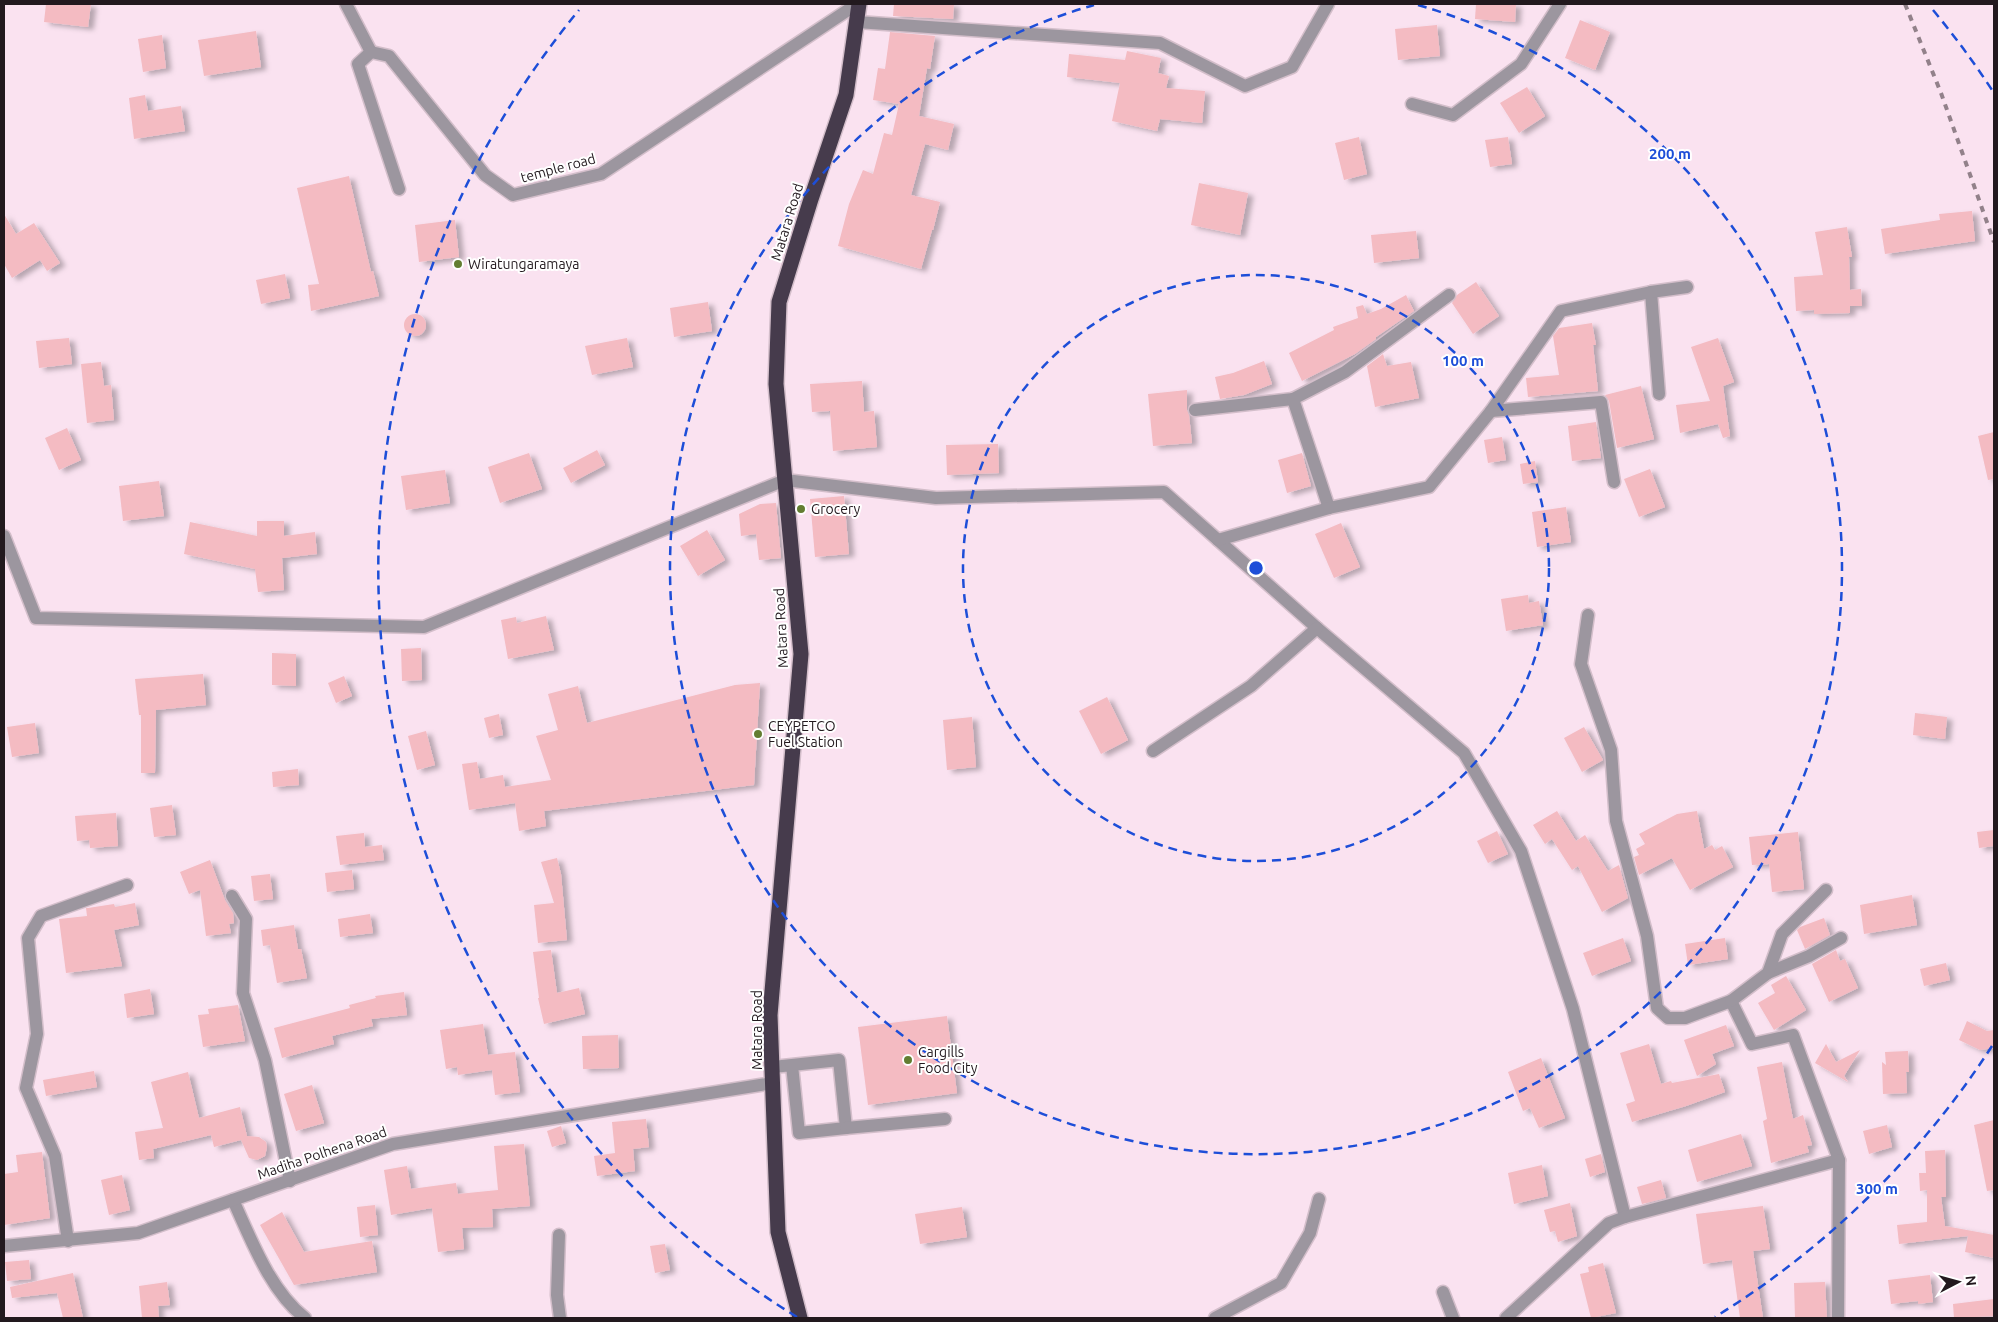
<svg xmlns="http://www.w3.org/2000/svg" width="1998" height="1322" font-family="Ubuntu,sans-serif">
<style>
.building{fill:#f4bbc2;filter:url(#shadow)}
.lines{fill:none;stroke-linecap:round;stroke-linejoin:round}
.minor-casing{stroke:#d3beca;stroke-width:15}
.highway-casing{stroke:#d3beca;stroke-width:18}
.minor{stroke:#9c969f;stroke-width:12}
.highway{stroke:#463b4c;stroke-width:15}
.rail{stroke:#92818a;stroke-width:4;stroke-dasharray:6 6;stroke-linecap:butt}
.ring{fill:none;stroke:#1d4ed8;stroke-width:2.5;stroke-dasharray:9 6}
.poi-dot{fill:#637d31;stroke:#fff;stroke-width:2}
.labels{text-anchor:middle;stroke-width:4;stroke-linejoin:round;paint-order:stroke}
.street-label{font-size:14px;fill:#22191e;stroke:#fff}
.poi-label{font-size:14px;fill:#22191e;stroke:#fff;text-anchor:start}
.centre{fill:#1d4ed8;stroke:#fff;stroke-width:2.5}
.ring-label{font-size:15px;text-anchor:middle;font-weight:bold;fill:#1d4ed8;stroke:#fff;stroke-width:4;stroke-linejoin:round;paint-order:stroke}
</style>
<defs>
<filter id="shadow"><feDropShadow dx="5.5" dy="3" stdDeviation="2.5" flood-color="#0004"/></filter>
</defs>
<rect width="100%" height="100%" fill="#fae2f0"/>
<g class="building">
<path d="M46,4H91L88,27L44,22Z"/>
<path d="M894,4H954L953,19L893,16Z"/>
<path d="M1476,4H1516L1515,22L1475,19Z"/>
<path d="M1580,20L1610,32L1595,70L1565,58Z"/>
<path d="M1437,25L1440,56L1398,60L1395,29Z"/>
<path d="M256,31L261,67L204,76L198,40Z"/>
<path d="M890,32L935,36L930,69L927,68L919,116L954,124L948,150L925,144L911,195L940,202L933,230H932L921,269L838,246L849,204L863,170L873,174L884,133L892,135L899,104L873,100L878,68L885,69Z"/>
<path d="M162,35L166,68L143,72L138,39Z"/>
<path d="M1127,51L1161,58L1158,73L1169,76L1166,88L1205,91L1202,123L1160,119L1157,131L1112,121L1120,83L1067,77L1069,54L1125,60Z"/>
<path d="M1527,87L1545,116L1519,133L1500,103Z"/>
<path d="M145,95L148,111L181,106L185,131L134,139L129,98Z"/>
<path d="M1359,137L1367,174L1344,180L1335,143Z"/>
<path d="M1508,137L1512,164L1490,167L1485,140Z"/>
<path d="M349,176L371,272L373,271L379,296L311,311L308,285L319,284L297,188Z"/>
<path d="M1199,183L1248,193L1240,235L1191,225Z"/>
<path d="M1972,211L1975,241L1885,254L1881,229L1940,220L1939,214Z"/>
<path d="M4,214L16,234L34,223L60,263L47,271L40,260L12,278L4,264Z"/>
<path d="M455,220L459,257L419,262L415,225Z"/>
<path d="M1847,227L1852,257H1849L1850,290L1861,289L1862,306H1850V313L1814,314V310L1796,311L1794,277L1823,275L1815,232Z"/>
<path d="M1416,231L1419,258L1374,263L1371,235Z"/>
<path d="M285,274L290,298L261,304L256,280Z"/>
<path d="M1476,282L1499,316L1473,334L1452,303L1457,295Z"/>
<path d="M1406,295L1414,311L1376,337V339L1355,354L1302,381L1289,353L1334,330L1333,327L1358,318L1356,307L1363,305L1367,314L1381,309Z"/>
<path d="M708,302L712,331L674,337L670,308Z"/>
<circle cx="415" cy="325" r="11"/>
<path d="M1592,323L1596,345H1593L1598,391L1528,397L1526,378L1559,375L1553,336L1559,328Z"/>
<path d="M69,338L72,364L39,368L36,341Z"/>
<path d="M627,338L633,367L592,375L585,346Z"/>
<path d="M1718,338L1734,382L1723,386L1730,436L1723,438L1718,424L1680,433L1676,405L1710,401L1691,347Z"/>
<path d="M1383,354L1387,366L1411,362L1419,398L1375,407L1367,366Z"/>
<path d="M1264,361L1272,384L1244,395L1220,399L1215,377L1233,373Z"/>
<path d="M101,362L104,386L111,385L114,420L87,423L81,364Z"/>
<path d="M862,381L864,412L874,411L877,447L833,451L830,411L812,412L810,384Z"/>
<path d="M1641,386L1654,439L1617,448L1609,401L1605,395Z"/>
<path d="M1187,390V410L1189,415L1192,443L1153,446L1148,394Z"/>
<path d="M1596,422L1601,458L1572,461L1568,426Z"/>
<path d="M67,428L81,460L59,470L45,438Z"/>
<path d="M1994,432V479L1988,480L1978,436Z"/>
<path d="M1502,437L1506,460L1488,463L1484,440Z"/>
<path d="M998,444L999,473L947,475L946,445Z"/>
<path d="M597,450L605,465L571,483L563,468Z"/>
<path d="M529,453L542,489L500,503L488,467Z"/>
<path d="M1302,453L1311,486L1287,493L1278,460Z"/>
<path d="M1535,461L1538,482L1523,484L1520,464Z"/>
<path d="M1650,469L1665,507L1639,517L1624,479Z"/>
<path d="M445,470L450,503L406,510L401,476Z"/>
<path d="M159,481L164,516L123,521L119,486Z"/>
<path d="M844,496L849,554L815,557L810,499Z"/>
<path d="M776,503L781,558L759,560L756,534L741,536L739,514L760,504Z"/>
<path d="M1566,507L1571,542L1537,547L1532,512Z"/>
<path d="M257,521H284V536L315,532L317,554L282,558L284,590L258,592L255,569L184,554L190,522L257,536Z"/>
<path d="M1341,523L1360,567L1334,578L1315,534Z"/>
<path d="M707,530L725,560L698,576L680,546Z"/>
<path d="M1528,595L1529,603L1539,601L1543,625L1506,631L1501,599Z"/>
<path d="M546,616L554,650L508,659L501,620L516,617L517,623Z"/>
<path d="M421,648L422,680L402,681L401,649Z"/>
<path d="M272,653L296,654V686L272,685Z"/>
<path d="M203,674L206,705L156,710L155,773H141V715H139L135,679Z"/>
<path d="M344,676L352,696L336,703L328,683Z"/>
<path d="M760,683L754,785L544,811L546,826L519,831L515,803L469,810L462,764L477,762L480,779L503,775L505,787L551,780L536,736L558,730L548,694L578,686L587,723L735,685Z"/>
<path d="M1107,697L1128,740L1101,754L1079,711Z"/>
<path d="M1915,713L1947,717L1945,739L1913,735Z"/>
<path d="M499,714L503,735L489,738L484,718Z"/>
<path d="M972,717L976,767L947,770L943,720Z"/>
<path d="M35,723L39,753L12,757L7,727Z"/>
<path d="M1584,727L1603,760L1582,772L1564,738Z"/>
<path d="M426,731L435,765L417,770L408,736Z"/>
<path d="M298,769L299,785L273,787L272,772Z"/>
<path d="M172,805L176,835L154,837L150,808Z"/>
<path d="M1557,811L1576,841L1585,835L1608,871L1619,865L1628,898L1602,912L1578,866L1572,870L1552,839L1545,844L1533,825Z"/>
<path d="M1697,811L1704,849L1712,845L1715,850L1722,846L1733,867L1690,890L1672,858L1639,875L1634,857L1639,855L1636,849L1645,844L1639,834L1677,814Z"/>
<path d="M116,813L118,846L90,848L89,840L77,841L75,816Z"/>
<path d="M1994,830V846L1979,848L1977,832Z"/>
<path d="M1497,831L1508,854L1488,863L1477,841Z"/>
<path d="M1798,832L1804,889L1772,892L1769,864L1752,865L1749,837Z"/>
<path d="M364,833L365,847L382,845L384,860L340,865L336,836Z"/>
<path d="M557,858L561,874L567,940L538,943L534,905L554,903L541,862Z"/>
<path d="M210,860L225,900L233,913L234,923L229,924L231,933L206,936L200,890L189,894L180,872Z"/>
<path d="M352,870L354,889L327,892L325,873Z"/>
<path d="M270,874L273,899L254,901L251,876Z"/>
<path d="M1912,895L1917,925L1864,934L1860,905Z"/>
<path d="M135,903L139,925L114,930L122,966L66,973L59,919L87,916L86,908H88L114,904L115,907Z"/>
<path d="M370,914L373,933L340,937L338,919Z"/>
<path d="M1824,918L1830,935L1805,949L1797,930L1800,927Z"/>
<path d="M294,925L298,949H301L307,978L277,983L270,945L263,946L261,930Z"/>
<path d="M1623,938L1631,961L1592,976L1583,953Z"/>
<path d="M1725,938L1728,959L1688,965L1685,944Z"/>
<path d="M551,950L557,993L579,988L585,1014L544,1024L538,998H539L533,952Z"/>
<path d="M1836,950L1840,961L1845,959L1858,988L1829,1002L1812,964Z"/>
<path d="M1946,963L1950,980L1924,986L1920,969Z"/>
<path d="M1786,976L1806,1010L1774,1030L1758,1003L1775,993L1771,985Z"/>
<path d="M150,989L154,1014L127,1018L124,994Z"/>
<path d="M404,992L407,1015L371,1019L373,1026L332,1036L334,1044L282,1058L274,1028L350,1008L349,1005L376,998L375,996Z"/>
<path d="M238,1005L245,1041L203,1047L198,1015L209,1014L208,1009Z"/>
<path d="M947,1016L957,1093L868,1105L858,1027Z"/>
<path d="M1967,1021L1987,1031L1994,1030V1048L1980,1050L1959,1040Z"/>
<path d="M483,1024L488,1055L515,1052L520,1092L495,1095L492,1070L458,1075L457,1067L446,1069L440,1030Z"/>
<path d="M1726,1025L1734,1046L1712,1054L1716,1064L1697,1076L1684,1040Z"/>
<path d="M618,1035L619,1068L583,1069L582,1036Z"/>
<path d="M1649,1044L1661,1084L1671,1081L1672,1083L1719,1074L1725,1092L1686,1106L1632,1122L1626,1104L1635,1101L1620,1053Z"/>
<path d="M1826,1044L1836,1062L1860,1050L1844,1076L1848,1082L1815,1063Z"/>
<path d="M1908,1051L1909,1072H1906L1907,1093L1883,1094L1882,1062L1886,1065L1885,1052Z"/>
<path d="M1541,1058L1565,1118L1539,1128L1530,1108L1523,1111L1508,1072Z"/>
<path d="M1782,1062L1793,1119L1803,1115L1812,1145L1807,1146L1809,1152L1771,1163L1763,1121L1767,1119L1757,1067Z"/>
<path d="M94,1071L97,1087L46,1096L43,1080Z"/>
<path d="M188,1072L199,1118L240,1107L247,1136L259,1137L266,1142L267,1147L265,1156L257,1160L249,1158L241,1140L214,1147L211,1135L153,1149L154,1158L139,1160L135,1132L163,1128L151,1082Z"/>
<path d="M312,1085L324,1123L296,1131L284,1094Z"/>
<path d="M646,1119L649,1147L633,1149L635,1171L597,1176L594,1156L615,1153L612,1122Z"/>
<path d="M1994,1120V1190L1987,1191L1974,1125Z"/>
<path d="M1887,1125L1892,1147L1869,1154L1863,1131Z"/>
<path d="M561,1126L566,1143L552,1147L547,1131Z"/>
<path d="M1741,1134L1752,1166L1697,1182L1688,1150Z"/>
<path d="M524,1144L530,1206L492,1209L493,1227L462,1228L464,1249L438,1252L432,1208L391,1215L384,1170L407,1166L411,1189L456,1183L458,1194L498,1190L494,1146Z"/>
<path d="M1945,1150L1946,1197H1941L1945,1226L1994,1235V1258L1965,1252L1968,1236L1899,1244L1897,1225L1927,1222V1190L1920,1191L1919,1173H1926L1925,1151Z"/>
<path d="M42,1152L50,1218L4,1225V1174L18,1172L16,1155Z"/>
<path d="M1601,1154L1605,1172L1590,1177L1585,1159Z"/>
<path d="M1542,1165L1548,1196L1514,1204L1508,1173Z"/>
<path d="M122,1175L130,1210L109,1215L101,1180Z"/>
<path d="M1661,1180L1666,1198L1642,1204L1637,1187Z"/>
<path d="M1570,1203L1577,1236L1558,1242L1555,1231L1550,1232L1544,1210Z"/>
<path d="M375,1205L378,1235L360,1237L357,1207Z"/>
<path d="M1763,1206L1770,1249L1753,1251L1763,1318H1740L1732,1260L1703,1264L1696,1214Z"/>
<path d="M962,1207L967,1237L920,1244L915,1214Z"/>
<path d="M282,1212L304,1252L372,1241L377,1272L294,1285L260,1225Z"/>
<path d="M665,1244L670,1270L655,1273L650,1246Z"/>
<path d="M29,1260L31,1279L7,1281L5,1262Z"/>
<path d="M1603,1263L1616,1313L1591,1318L1580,1274L1589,1272L1588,1267Z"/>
<path d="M73,1273L83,1318H63L57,1293L12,1298L10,1287Z"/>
<path d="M1930,1275L1933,1302L1918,1304V1301L1891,1304L1888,1280Z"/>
<path d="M167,1282L170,1305L158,1306L159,1318H142L139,1286Z"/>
<path d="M1825,1282L1827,1318H1795L1794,1283Z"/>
<path d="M1994,1299V1316L1954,1318L1953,1304Z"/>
</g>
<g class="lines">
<defs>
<g id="minor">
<path d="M346,4L371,52"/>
<path d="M857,22L1160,43L1245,86L1292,67L1328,4"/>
<path d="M1412,104L1453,115L1521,64L1560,4"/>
<path d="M399,189L358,64L371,52L389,56L485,175L513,195L601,174L857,4"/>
<path d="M1651,292L1659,394"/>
<path d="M1195,410L1293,399"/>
<path d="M1491,411L1601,402L1614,482"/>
<path d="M1329,508L1293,399L1345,372L1449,295"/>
<path d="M4,536L36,618L424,627L785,480L936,498L1164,492L1317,628L1464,753L1521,851L1573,1009L1625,1217"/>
<path d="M1218,540L1329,508L1429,487L1491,411L1561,311L1651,292L1687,287"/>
<path d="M1588,615L1581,664L1611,750L1616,821L1647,936L1657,1008L1668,1018H1685L1731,1001L1752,1044L1793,1035L1839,1160L1838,1318"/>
<path d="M1153,751L1251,686L1317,628"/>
<path d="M232,896L246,919L243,993L265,1060L290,1181"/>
<path d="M1768,973L1809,956L1841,938"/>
<path d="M1731,1001L1768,973L1782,934L1826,890"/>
<path d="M773,1067L839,1060L846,1128L799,1133L792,1065"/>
<path d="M846,1128L945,1119"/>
<path d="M233,1200C251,1239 270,1291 305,1318"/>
<path d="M559,1235L557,1295L560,1318"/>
<path d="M68,1241L55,1156L26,1088L37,1034L28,938L41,916L127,885"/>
<path d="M4,1246L138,1233L393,1144L773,1083"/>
<path d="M1443,1292L1453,1318"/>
<path d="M1215,1318L1281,1283L1310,1233L1319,1199"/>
<path d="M1506,1318L1609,1223L1625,1217L1839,1160"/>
</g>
<path id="highway" d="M800,1318L778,1232L770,1015L801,654L776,384L779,302L811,199L846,95L859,4"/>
</defs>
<use href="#minor" class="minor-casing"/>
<use href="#highway" class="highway-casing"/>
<use href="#minor" class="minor"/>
<use href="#highway" class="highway"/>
<path class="rail" d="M1905,4L1941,93L1994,242"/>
</g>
<g class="ring">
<circle cx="1256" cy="568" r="293"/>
<path d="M1418 5A586 586 0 1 1 1094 5"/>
<path d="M1992 1046A878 878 0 0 1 1715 1317M797 1317A878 878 0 0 1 579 10M1933 10A878 878 0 0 1 1992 90"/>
</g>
<g class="poi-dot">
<circle cx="458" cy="264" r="5"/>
<circle cx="801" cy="509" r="5"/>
<circle cx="758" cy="734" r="5"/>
<circle cx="908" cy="1060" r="5"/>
</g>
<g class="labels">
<g class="street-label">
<text transform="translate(558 168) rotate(-15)" y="5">temple road</text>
<text transform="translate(787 222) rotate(-73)" y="5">Matara Road</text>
<text transform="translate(781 628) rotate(-93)" y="5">Matara Road</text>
<text transform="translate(757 1030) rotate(-90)" y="5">Matara Road</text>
<text transform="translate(322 1153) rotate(-19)" y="5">Madiha Polhena Road</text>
</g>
<g class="poi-label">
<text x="468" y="269">Wiratungaramaya</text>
<text x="811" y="514">Grocery</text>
<text x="768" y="731">CEYPETCO<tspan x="768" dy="16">Fuel Station</tspan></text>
<text x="918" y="1057">Cargills<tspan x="918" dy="16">Food City</tspan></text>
</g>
</g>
<circle cx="1256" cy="568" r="8" class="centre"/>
<g class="ring-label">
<text x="1670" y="159">200 m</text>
<text x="1463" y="366">100 m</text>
<text x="1877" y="1194">300 m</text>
</g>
<rect width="1998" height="1322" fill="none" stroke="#22191e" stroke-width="10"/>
<g transform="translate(1958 1282) rotate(84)" stroke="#ffffff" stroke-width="4" paint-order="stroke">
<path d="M0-4L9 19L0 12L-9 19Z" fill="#22191e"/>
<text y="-8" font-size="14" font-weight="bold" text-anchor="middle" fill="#22191e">N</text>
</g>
</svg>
